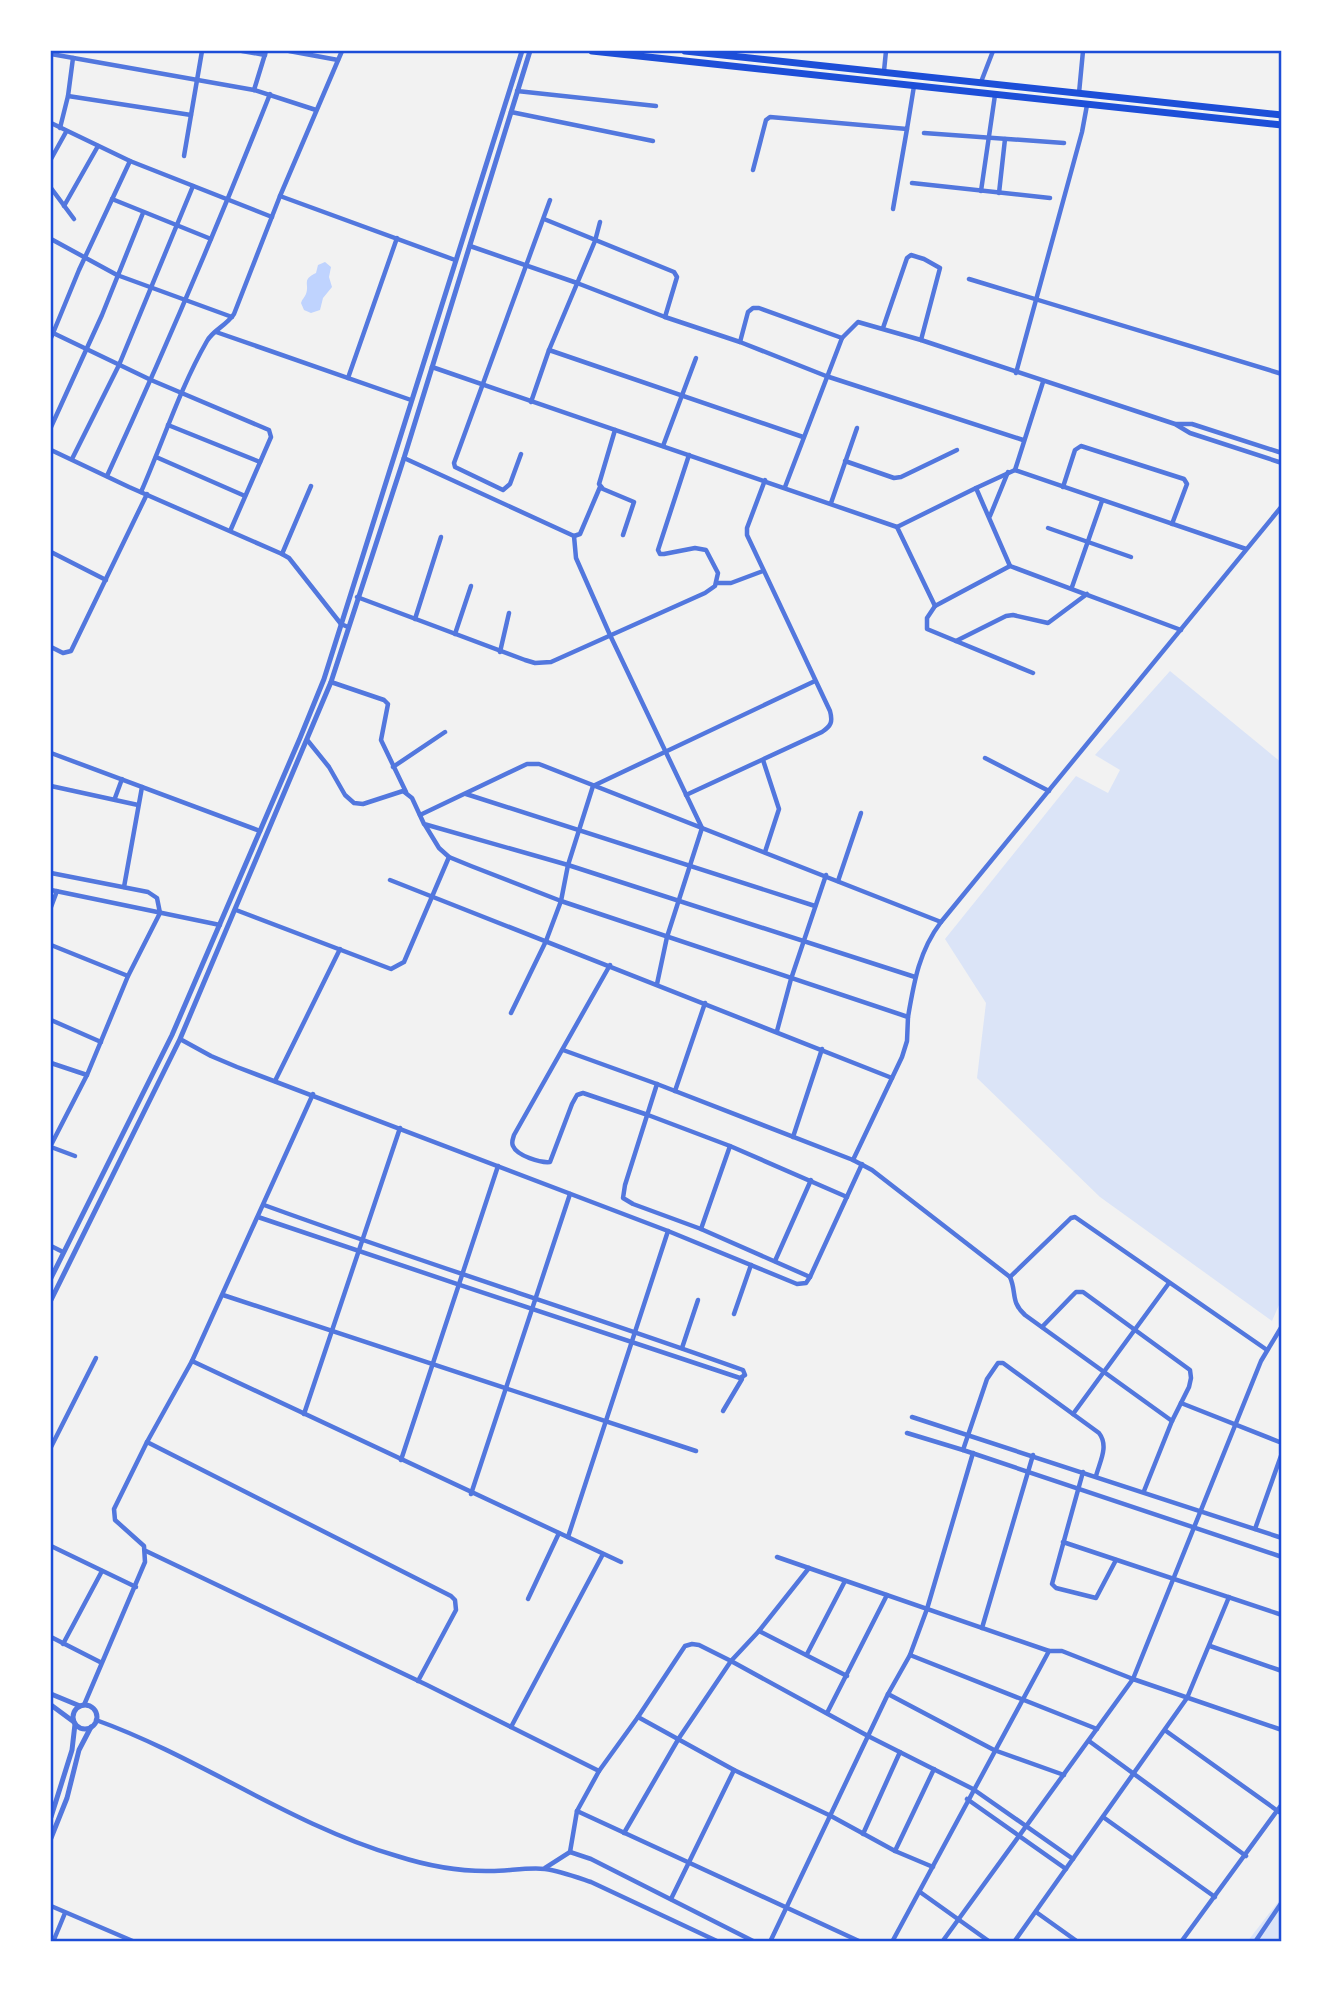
<svg xmlns="http://www.w3.org/2000/svg" width="1333" height="1993" font-family="Jost,sans-serif">
<style>
.green{fill:#dbe4f7}
.water{fill:#bfd3fe}
.lines{fill:none;stroke-linecap:round;stroke-linejoin:round}
.minor{stroke:#5277de;stroke-width:4.5}
.tertiary{stroke:#5277de;stroke-width:5}
.primary{stroke:#1d4ed8;stroke-width:7}
.neatline{fill:none;stroke:#1d4ed8;stroke-width:2.5}
</style>
<rect width="100%" height="100%" fill="#f2f2f2"/>
<g class="green">
<path d="M1170,671L1282,763V1298L1272,1321L1100,1197L977,1078L986,1003L945,939L1076,776L1108,793L1120,770L1095,755Z"/>
<path d="M1282,1897V1942H1247Z"/>
</g>
<path class="water" d="M325,262L331,267L329,277L332,287L323,298L320,310L311,313L304,310L301,303C302,299 305,297 306,294C310,284 301,280 316,273L318,265Z"/>
<g class="lines">
<g class="minor">
<path d="M242,51L265,55"/>
<path d="M289,51L338,60"/>
<path d="M51,54L254,90L316,110"/>
<path d="M884,71L886,51"/>
<path d="M981,82L993,51"/>
<path d="M254,90L266,51"/>
<path d="M517,91L656,106"/>
<path d="M1079,93L1083,51"/>
<path d="M68,96L191,115"/>
<path d="M511,112L653,141"/>
<path d="M51,123L130,161L272,217"/>
<path d="M60,128L68,96L73,58"/>
<path d="M924,133L1064,143"/>
<path d="M184,156L202,51"/>
<path d="M51,159L66,132"/>
<path d="M753,170L766,120L770,117L907,129L914,86"/>
<path d="M912,183L1050,198"/>
<path d="M51,188L74,219"/>
<path d="M981,191L995,95"/>
<path d="M999,193L1005,139"/>
<path d="M280,196L455,260"/>
<path d="M112,199L211,239"/>
<path d="M64,206L98,146"/>
<path d="M893,209L907,129"/>
<path d="M544,219L674,272L677,277L665,317"/>
<path d="M51,239L117,275L232,317"/>
<path d="M470,246L577,283L665,317L740,342L826,376L1023,440"/>
<path d="M969,279L1282,374"/>
<path d="M883,328L907,258L911,255L924,259L940,268L921,340"/>
<path d="M51,332L151,380L269,430L271,437L231,529"/>
<path d="M216,332L411,400"/>
<path d="M51,338L79,270L130,161"/>
<path d="M740,342L748,312L753,308H759L842,338"/>
<path d="M549,350L803,437"/>
<path d="M432,367L897,527"/>
<path d="M1016,373L1082,132L1087,105"/>
<path d="M348,378L397,238"/>
<path d="M531,402L549,350L595,241L600,222"/>
<path d="M1176,424H1192L1282,453"/>
<path d="M168,425L260,462"/>
<path d="M51,427L102,315L143,213"/>
<path d="M615,430L599,484L603,489L634,502L623,535"/>
<path d="M663,446L696,358"/>
<path d="M51,450L129,487L282,554L289,558L341,624L348,627"/>
<path d="M521,454L510,484L503,490L455,467L454,463L550,200"/>
<path d="M156,457L245,496"/>
<path d="M404,458L574,536L580,534L600,487"/>
<path d="M72,459L119,365L193,186"/>
<path d="M845,461L894,478L901,477L957,450"/>
<path d="M1015,470L1246,549"/>
<path d="M107,476C165,350 219,223 270,94"/>
<path d="M785,487L842,338L858,322L921,340L1175,424L1190,433L1282,463"/>
<path d="M1063,487L1075,450L1081,446L1184,479L1187,484L1172,524"/>
<path d="M976,488L1015,470L1043,382"/>
<path d="M141,492C163,442 180,388 207,341C213,330 226,326 234,314L280,196L342,51"/>
<path d="M831,503L857,428"/>
<path d="M990,516L1008,472"/>
<path d="M1048,528L1131,557"/>
<path d="M574,536L576,558L610,635L702,828L667,937L657,984"/>
<path d="M51,552L106,580"/>
<path d="M282,554L311,486"/>
<path d="M717,583H731L763,571"/>
<path d="M1072,587L1102,501"/>
<path d="M357,597L525,660L535,663L551,662L705,593L715,586L718,573L706,550L695,548L664,554H660L658,550L689,455"/>
<path d="M935,606L897,527L976,488L1010,566"/>
<path d="M415,619L441,537"/>
<path d="M455,634L471,586"/>
<path d="M956,641L1006,616L1013,615L1048,623L1087,594"/>
<path d="M51,647L63,653L71,651L147,494"/>
<path d="M500,652L509,613"/>
<path d="M1033,673L927,629V618L935,606L1010,566L1181,630"/>
<path d="M331,682L384,700L388,704L381,740L406,792"/>
<path d="M308,741L329,767L345,795L354,803L363,804L403,791L412,798L424,824L568,865L915,977"/>
<path d="M51,753L260,831"/>
<path d="M985,758L1049,791"/>
<path d="M763,760L779,809L765,852"/>
<path d="M393,767L445,732"/>
<path d="M51,786L138,805"/>
<path d="M466,794L815,906"/>
<path d="M686,795L822,732C831,726 833,722 830,711L747,535V528L765,480"/>
<path d="M115,798L122,779"/>
<path d="M420,815L527,764H539L941,922"/>
<path d="M425,825L439,848L449,857L471,866L561,901L908,1017L907,1041L902,1057L853,1160"/>
<path d="M51,873L148,892L157,898L160,913L128,976L87,1075L51,1145"/>
<path d="M390,880L892,1078"/>
<path d="M838,881L861,813"/>
<path d="M124,887L142,787"/>
<path d="M51,890L220,925"/>
<path d="M51,907L57,891"/>
<path d="M236,910L391,969L404,962L449,857"/>
<path d="M51,945L128,976"/>
<path d="M610,965L514,1135C513,1139 511,1142 513,1146C517,1156 541,1163 550,1162L572,1104L577,1095L583,1093L648,1115L730,1146L847,1197"/>
<path d="M511,1013L546,941L561,901L568,865L593,786L815,681"/>
<path d="M908,1017C914,982 919,951 941,922L1282,506"/>
<path d="M51,1020L101,1042"/>
<path d="M777,1031L791,979L826,875"/>
<path d="M180,1039L211,1056L237,1067L668,1231L797,1284L806,1283L810,1277L862,1164"/>
<path d="M563,1050L657,1084L853,1160L872,1170L1010,1277C1017,1293 1010,1301 1025,1315L1172,1421"/>
<path d="M51,1063L87,1075"/>
<path d="M275,1081L340,949"/>
<path d="M657,1084L625,1185L623,1198L633,1204L701,1229L810,1277"/>
<path d="M675,1091L705,1003"/>
<path d="M793,1137L822,1049"/>
<path d="M51,1147L75,1156"/>
<path d="M258,1217C418,1272 580,1324 740,1378L745,1375L743,1370C584,1313 423,1263 264,1205"/>
<path d="M701,1229L730,1146"/>
<path d="M51,1246L63,1252"/>
<path d="M775,1261L811,1180"/>
<path d="M1010,1277L1071,1218L1075,1217L1267,1350"/>
<path d="M223,1295L696,1451"/>
<path d="M734,1314L751,1265"/>
<path d="M1042,1327L1072,1296L1076,1292H1083L1190,1370L1191,1378L1189,1387L1172,1421L1144,1491"/>
<path d="M682,1348L698,1300"/>
<path d="M192,1361L621,1562"/>
<path d="M1181,1403L1282,1443"/>
<path d="M723,1411L742,1379"/>
<path d="M304,1414L400,1128"/>
<path d="M1073,1414L1169,1283"/>
<path d="M912,1417L1282,1538"/>
<path d="M907,1433L963,1450L1282,1557"/>
<path d="M147,1442L451,1596L455,1600L456,1610L418,1681"/>
<path d="M51,1447L96,1358"/>
<path d="M963,1450L987,1379L998,1363H1003L1099,1433C1109,1446 1100,1461 1096,1476"/>
<path d="M401,1460L498,1166"/>
<path d="M1083,1472L1052,1584L1056,1588L1096,1598L1116,1560"/>
<path d="M471,1494L570,1194"/>
<path d="M1255,1529L1282,1453"/>
<path d="M568,1537L668,1231"/>
<path d="M1063,1542L1282,1615"/>
<path d="M51,1546L136,1587"/>
<path d="M146,1551L427,1685L599,1771"/>
<path d="M777,1557L1049,1651"/>
<path d="M528,1599L559,1533"/>
<path d="M982,1628L1033,1455"/>
<path d="M759,1631L847,1676"/>
<path d="M51,1637L100,1662"/>
<path d="M63,1644L102,1571"/>
<path d="M1210,1646L1282,1671"/>
<path d="M807,1654L845,1581"/>
<path d="M910,1655L1097,1729"/>
<path d="M888,1694L994,1750L1064,1775"/>
<path d="M84,1705L145,1562L144,1546L115,1520L114,1509L147,1442L192,1361L313,1094"/>
<path d="M827,1713L887,1595"/>
<path d="M638,1717L734,1770L831,1816L895,1851L933,1867"/>
<path d="M96,1720C199,1757 291,1825 397,1856C425,1865 456,1871 486,1871C505,1872 525,1867 545,1869C560,1871 576,1877 591,1882L719,1942"/>
<path d="M511,1727L603,1554"/>
<path d="M1166,1731L1282,1814"/>
<path d="M1089,1741L1246,1856"/>
<path d="M967,1799L1066,1869"/>
<path d="M577,1811L861,1942"/>
<path d="M1103,1817L1215,1897"/>
<path d="M624,1833L679,1738L731,1661L759,1631L809,1568"/>
<path d="M863,1834L900,1752"/>
<path d="M895,1851L934,1769"/>
<path d="M570,1852L577,1811L599,1771L638,1717L679,1655L685,1646L692,1644L699,1645L731,1661L868,1736L973,1789L1073,1859"/>
<path d="M545,1868L570,1852L591,1859L755,1942"/>
<path d="M920,1892L990,1942"/>
<path d="M671,1899L734,1770"/>
<path d="M51,1906L135,1942"/>
<path d="M1036,1912L1078,1942"/>
<path d="M53,1942L65,1913"/>
<path d="M770,1942L888,1694L910,1655L927,1609L973,1453"/>
<path d="M892,1942L1049,1651H1062L1133,1679L1282,1730"/>
<path d="M942,1942L1133,1679L1261,1361L1282,1326"/>
<path d="M1014,1942L1187,1698L1229,1597"/>
<path d="M1181,1942L1282,1804"/>
<path d="M1255,1942L1282,1902"/>
</g>
<g class="tertiary">
<path d="M51,1278L172,1035L300,738L324,679L522,51"/>
<path d="M51,1300L180,1039L331,682L404,458L530,51"/>
<path d="M51,1694L80,1706"/>
<path d="M51,1705L74,1722"/>
<circle cx="85" cy="1717" r="12"/>
<path d="M51,1817L72,1750L75,1724"/>
<path d="M51,1838L67,1798L79,1750L91,1727"/>
</g>
<g class="primary">
<path d="M592,51L1282,125"/>
<path d="M685,51L1282,115"/>
</g>
</g>
<rect width="1333" height="1993" fill="none" stroke="#ffffff" stroke-width="105"/>
<rect x="52" y="52" width="1228" height="1888" class="neatline"/>
</svg>
